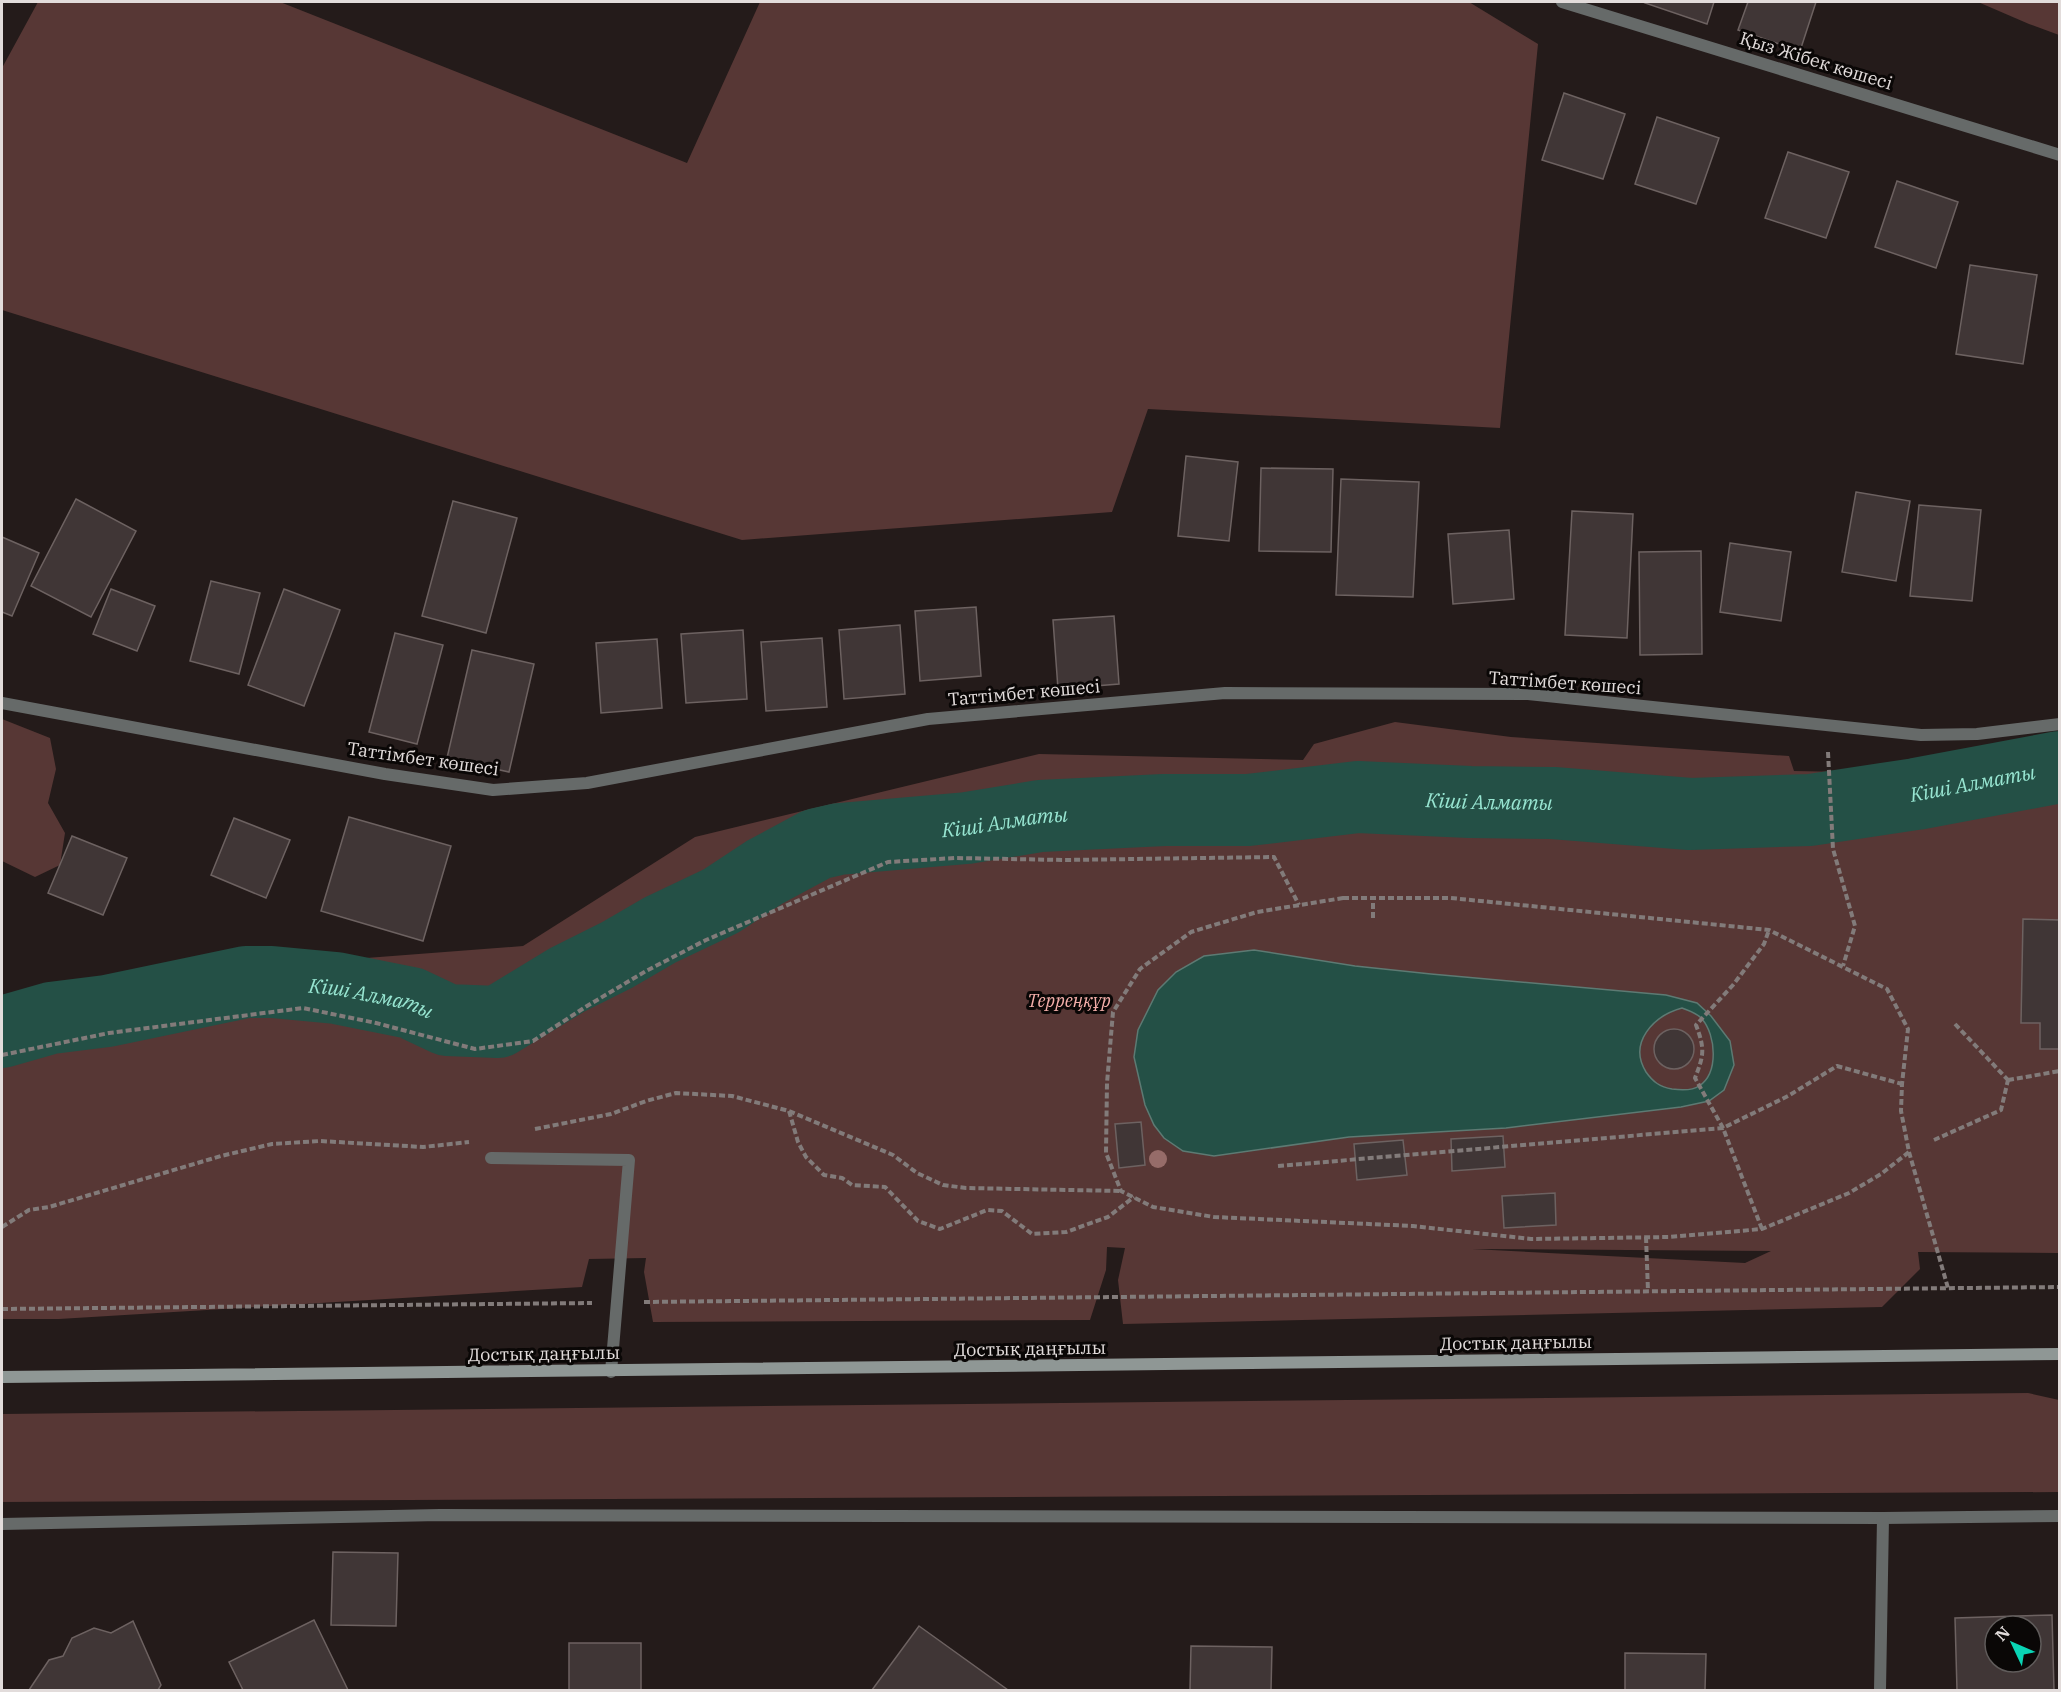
<svg xmlns="http://www.w3.org/2000/svg" width="2061" height="1692" font-family="'IBM Plex Serif',serif">
<style>
.green{fill:#573735;fill-rule:evenodd}
.water{fill:#245046;stroke:#5d7a73;stroke-width:1.5;fill-rule:evenodd}
.lines{fill:none;stroke-linecap:round;stroke-linejoin:round}
.river{stroke:#245046;stroke-width:72}
.building{fill:#403636;stroke:#6d6261;stroke-width:1.5;fill-rule:evenodd}
.path{stroke:#827b7a;stroke-width:4;stroke-dasharray:6 3;stroke-linecap:butt}
.service{stroke:#666a69;stroke-width:12}
.minor{stroke:#666a69;stroke-width:12}
.secondary{stroke:#8f9795;stroke-width:12}
.tree{fill:#966c69}
.labels{text-anchor:middle;stroke-width:6;stroke-linejoin:round;paint-order:stroke}
.street-label{font-size:18px;fill:#e2dcdb;stroke:#0a0706}
.park-label{font-size:18px;font-style:italic;fill:#f3aea9;stroke:#0a0706}
.water-label{font-size:20px;font-style:italic;fill:#98e6d2;stroke:#0a0706}
</style>
<rect width="100%" height="100%" fill="#241b1a"/>
<g class="green">
<path d="M38,2H280L687,163L760,2H1469L1538,44L1500,428L1148,409L1112,512L742,540L2,310V68Z"/>
<path d="M1978,2H2059V35L2029,24Z"/>
<path d="M2,719L50,738L56,769L48,803L65,833L60,865L35,877L2,861Z"/>
<path d="M1395,722L1511,737L1789,756L1794,771L2059,776V1253L1918,1252L1920,1269L1882,1307L1123,1324L1118,1280L1125,1248L1107,1247L1106,1270L1090,1320L653,1322L644,1272L646,1258L589,1259L582,1287L59,1319H2V1000L314,962L523,946L695,837L1039,754L1303,760L1314,744ZM1472,1249L1770,1251H1771L1745,1263Z"/>
<path d="M2028,1393L2059,1400V1492L2,1502V1414Z"/>
</g>
<path class="water" d="M1254,950L1355,966L1431,974L1666,995L1697,1003L1711,1016L1730,1041L1734,1065L1724,1090L1709,1101L1681,1107L1506,1128L1349,1137L1214,1156L1183,1151L1164,1138L1154,1125L1145,1105L1134,1057L1138,1030L1158,990L1176,972L1204,956ZM1682,1008C1689,1011 1697,1013 1702,1019C1716,1035 1719,1073 1699,1086C1692,1091 1680,1090 1672,1089C1660,1087 1653,1082 1646,1072C1628,1043 1653,1016 1682,1008Z"/>
<g class="lines">
<path class="river" id="s1" d="M2,1032L51,1018L107,1011L246,982H272L336,988L411,1003L447,1020L498,1022L567,980L617,955L660,930L721,901L765,872L817,844L839,839L967,828L1040,816L1164,810H1248L1358,797L1470,802L1553,803L1690,814L1810,810L1916,794L2060,767"/>
</g>
<g class="building">
<path d="M1646,2H1714L1707,24L1645,3Z"/>
<path d="M1748,2H1816L1800,51L1738,30Z"/>
<path d="M1564,93L1625,114L1603,179L1542,160Z"/>
<path d="M1657,117L1719,138L1696,204L1635,184Z"/>
<path d="M1788,152L1849,172L1826,238L1765,218Z"/>
<path d="M1897,181L1958,202L1936,268L1875,247Z"/>
<path d="M1970,265L2037,275L2023,364L1956,354Z"/>
<path d="M1186,456L1238,462L1229,541L1178,536Z"/>
<path d="M1261,468L1333,469L1331,552L1259,551Z"/>
<path d="M1341,479L1419,482L1413,597L1336,595Z"/>
<path d="M1856,492L1910,501L1896,581L1842,572Z"/>
<path d="M76,499L136,531L91,617L31,586Z"/>
<path d="M453,501L517,518L486,633L422,616Z"/>
<path d="M1919,505L1981,510L1972,601L1910,596Z"/>
<path d="M1572,511L1633,514L1627,638L1565,635Z"/>
<path d="M1509,530L1514,599L1453,604L1448,534Z"/>
<path d="M2,537L39,553L12,616L2,612Z"/>
<path d="M1730,543L1791,552L1781,621L1720,612Z"/>
<path d="M1701,551L1702,654L1640,655L1639,552Z"/>
<path d="M211,581L260,593L239,674L190,661Z"/>
<path d="M111,589L155,606L137,651L93,634Z"/>
<path d="M284,589L340,610L304,706L248,685Z"/>
<path d="M976,607L981,676L920,681L915,611Z"/>
<path d="M1114,616L1119,684L1058,689L1053,620Z"/>
<path d="M900,625L905,694L844,699L839,630Z"/>
<path d="M743,630L747,699L686,703L681,634Z"/>
<path d="M395,633L443,645L417,744L369,732Z"/>
<path d="M822,638L827,707L766,711L761,642Z"/>
<path d="M657,639L662,708L601,713L596,643Z"/>
<path d="M472,650L534,664L509,772L447,758Z"/>
<path d="M349,817L451,846L423,941L321,911Z"/>
<path d="M234,818L290,840L266,898L211,875Z"/>
<path d="M72,836L127,858L103,915L48,893Z"/>
<path d="M2023,919L2060,920V1049H2040V1023H2021Z"/>
<circle cx="1674" cy="1049" r="20"/>
<path d="M1141,1122L1145,1165L1119,1168L1115,1124Z"/>
<path d="M1503,1136L1505,1167L1452,1171L1451,1139Z"/>
<path d="M1403,1140L1407,1175L1357,1180L1354,1144Z"/>
<path d="M1555,1193L1556,1225L1504,1228L1502,1196Z"/>
<path d="M333,1552L398,1553L396,1626L331,1625Z"/>
<path d="M2052,1615L2054,1690H1957L1955,1618ZM1995,1626H2031V1662H1995Z"/>
<path d="M314,1620L348,1690H243L229,1662Z"/>
<path d="M133,1621L161,1685L158,1690H29L49,1660L63,1656L72,1638L94,1628L111,1633Z"/>
<path d="M919,1626L1008,1690H872Z"/>
<rect x="569" y="1643" width="72" height="47"/>
<path d="M1191,1646L1272,1647L1271,1690H1190Z"/>
<path d="M1625,1653L1706,1654L1705,1690H1625Z"/>
</g>
<g class="lines">
<g class="path">
<path d="M1828,752L1833,849L1855,926L1843,966"/>
<path d="M1343,898H1451L1769,930L1887,989L1908,1029L1902,1084L1901,1111L1909,1152L1881,1174L1849,1193L1762,1229L1669,1237L1531,1239L1413,1226L1214,1217L1153,1207L1121,1191L1106,1153L1107,1083L1113,1012L1140,969L1191,932L1257,912Z"/>
<path d="M1373,918V898"/>
<path d="M1955,1024L2008,1080"/>
<path d="M2,1055L109,1033L303,1008L376,1023L475,1049L533,1041L587,1006L646,971L706,940L888,862L955,858L1064,860L1274,857L1299,905"/>
<path d="M2008,1080L2060,1071"/>
<path d="M789,1111L798,1142L806,1157L824,1175L842,1178L852,1185L885,1187L918,1221L940,1229L987,1210L1002,1211L1032,1234L1066,1232L1108,1217L1134,1197"/>
<path d="M535,1129L611,1114L646,1101L676,1093L732,1096L789,1111L893,1155L917,1173L943,1185L966,1188L1121,1191"/>
<path d="M1934,1140L2001,1110L2008,1080"/>
<path d="M1909,1152L1948,1288"/>
<path d="M1278,1166L1723,1128L1788,1096L1837,1066L1902,1084"/>
<path d="M2,1227L29,1210L49,1207L221,1156L272,1144L320,1141L423,1147L469,1142"/>
<path d="M1762,1229L1723,1128L1695,1078C1704,1055 1705,1049 1696,1025L1733,985L1764,944L1769,930"/>
<path d="M1646,1237L1648,1291"/>
<path d="M644,1302L2060,1287"/>
<path d="M2,1309L592,1303"/>
</g>
<path class="service" d="M491,1158L629,1160L611,1372"/>
<g class="minor">
<path d="M1562,2L2060,155"/>
<path d="M2,703L385,774L493,790L587,783L928,719L1225,693L1528,694L1921,735L1977,734L2060,724"/>
<path d="M2,1524L440,1515L1883,1518L2060,1516"/>
<path d="M1880,1690L1883,1518"/>
</g>
<path class="secondary" d="M2,1377L2060,1354"/>
</g>
<circle class="tree" cx="1158" cy="1159" r="9"/>
<g class="labels">
<g class="street-label">
<text transform="translate(1816 61) rotate(17)" y="6">Қыз Жібек көшесі</text>
<text transform="translate(1565 683) rotate(4)" y="6">Таттімбет көшесі</text>
<text transform="translate(1024 693) rotate(-5)" y="6">Таттімбет көшесі</text>
<text transform="translate(423 759) rotate(8)" y="6">Таттімбет көшесі</text>
<text transform="translate(1516 1343) rotate(-1)" y="6">Достық даңғылы</text>
<text transform="translate(1030 1349) rotate(-1)" y="6">Достық даңғылы</text>
<text transform="translate(544 1354) rotate(-1)" y="6">Достық даңғылы</text>
</g>
<g class="park-label">
<text x="1069" y="1007">Терреңқұр</text>
</g>
<g class="water-label">
<text dy="7" stroke="none"><textPath href="#s1" startOffset="2034">Кіші Алматы</textPath></text>
<text dy="7" stroke="none"><textPath href="#s1" startOffset="1548">Кіші Алматы</textPath></text>
<text dy="7" stroke="none"><textPath href="#s1" startOffset="1062">Кіші Алматы</textPath></text>
<text dy="7" stroke="none"><textPath href="#s1" startOffset="376">Кіші Алматы</textPath></text>
</g>
</g>
<rect width="2061" height="1692" fill="none" stroke="#e2dcdb" stroke-width="6"/>
<g transform="translate(2013 1644) rotate(314)"><circle r="28" fill="#0a0706" stroke="#605c5b" stroke-width="1.5"/>
<path d="M0-4.5L10 22L0 15L-10 22Z" fill="#0ad5b5"/>
<text y="-9" font-size="16" font-weight="bold" text-anchor="middle" fill="#e2dcdb">N</text>
</g>
</svg>
